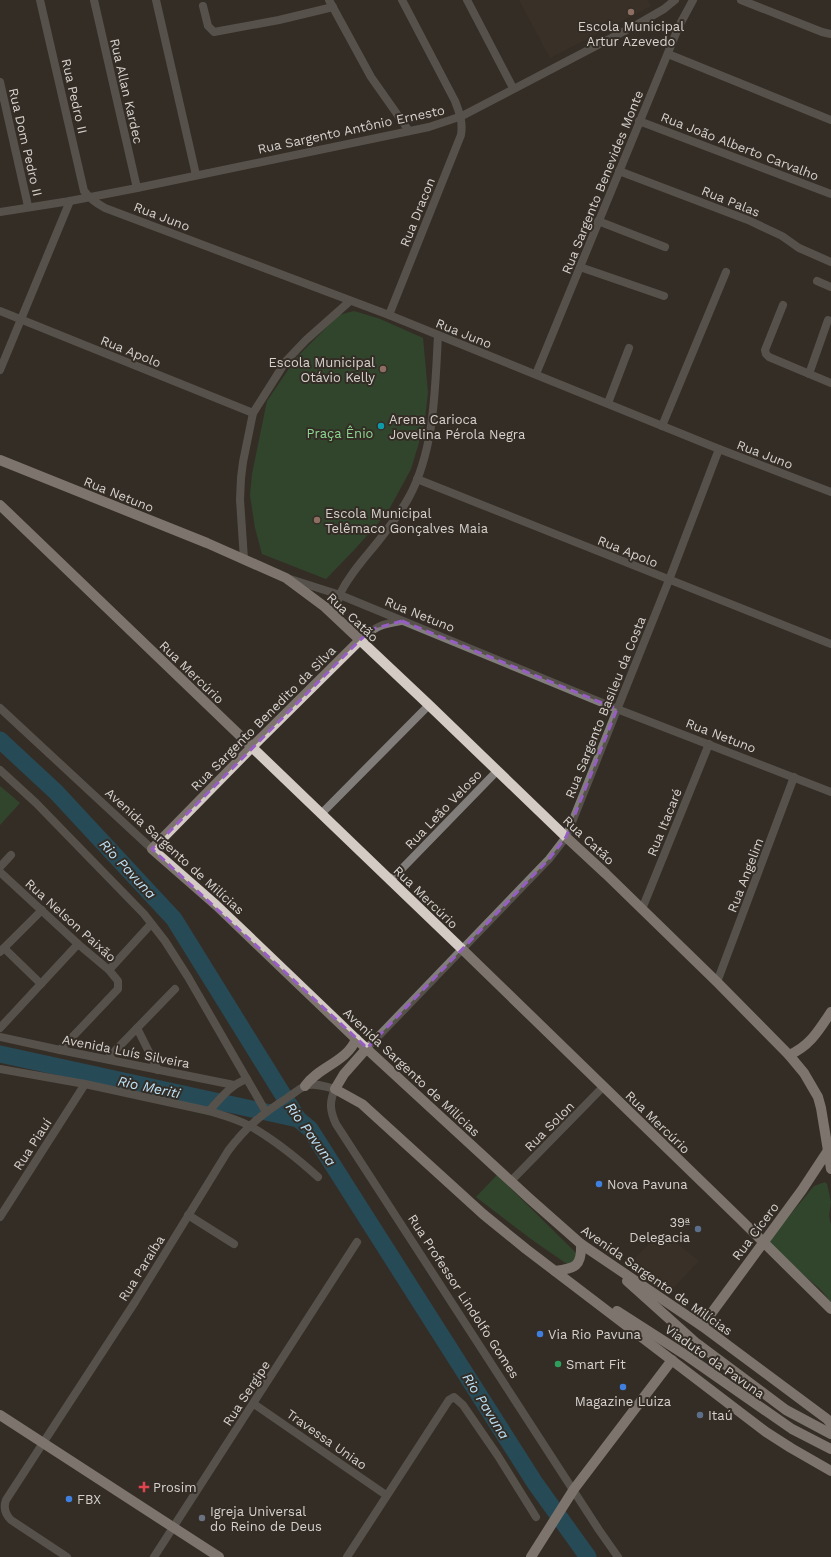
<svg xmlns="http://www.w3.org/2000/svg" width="831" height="1557" font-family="'Work Sans',sans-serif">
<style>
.built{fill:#3f3428}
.green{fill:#2e6234}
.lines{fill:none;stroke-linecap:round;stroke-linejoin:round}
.river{stroke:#176d92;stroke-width:17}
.minor{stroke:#817d7a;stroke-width:8}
.tertiary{stroke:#817d7a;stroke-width:8}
.primary{stroke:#d4cbc5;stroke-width:10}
.marked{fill:none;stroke:#965ec3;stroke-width:3;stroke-dasharray:8 5;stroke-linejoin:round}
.education-dot{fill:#8d6e63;stroke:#342d26;stroke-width:1.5}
.culture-dot{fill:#0f9aa8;stroke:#342d26;stroke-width:1.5}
.shop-dot{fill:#3f7fe0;stroke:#342d26;stroke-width:1.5}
.service-dot{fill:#5c6f8a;stroke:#342d26;stroke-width:1.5}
.leisure-dot{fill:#2e9e5b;stroke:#342d26;stroke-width:1.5}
.health-dot{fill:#e0444e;stroke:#342d26;stroke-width:1.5}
.worship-dot{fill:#6b7280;stroke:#342d26;stroke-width:1.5}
.labels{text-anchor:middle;stroke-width:4;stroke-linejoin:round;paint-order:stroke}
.poi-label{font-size:13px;fill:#d6d1cd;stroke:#342d26;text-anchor:start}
.street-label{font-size:13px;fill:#d6d1cd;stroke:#342d26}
.park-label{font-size:13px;fill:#8bd991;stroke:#342d26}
.water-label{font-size:14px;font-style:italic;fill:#bde3f9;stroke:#342d26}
</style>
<rect width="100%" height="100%" fill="#342d26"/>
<g class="built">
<path d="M519,0H647L651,6L550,58Z"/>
<path d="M661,1231L699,1261L669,1292L631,1263Z"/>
</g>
<g class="green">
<path d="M354,311L380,319L423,338L428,393L424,426L411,469L387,513L354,550L326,579L262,554L255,528L250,495L252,474L267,401L297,357L339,315Z"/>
<path d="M0,786L20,803L0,825Z"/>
<path d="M497,1175L575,1252L578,1256V1260L567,1264L531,1239L476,1197Z"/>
<path d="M825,1182L827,1184L831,1202L829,1216L831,1225V1302L821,1290L767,1243L814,1186Z"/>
</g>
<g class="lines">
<g class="river">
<path d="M0,740L56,792L174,919L298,1119L310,1129L535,1483L588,1557"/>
<path d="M0,1054L298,1119"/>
</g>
<g class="minor">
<path d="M40,0L84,191C90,199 96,203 105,208L389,315L719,449L831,492"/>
<path d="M94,0L137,188"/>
<path d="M156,0L196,175"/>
<path d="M329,0L371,77L409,131"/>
<path d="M467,0L513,88"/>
<path d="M741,0L822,32L831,34"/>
<path d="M203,6L208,26L214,32L279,20L333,7"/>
<path d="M668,54L831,120"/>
<path d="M0,82L28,206"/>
<path d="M639,121L831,194"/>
<path d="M619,171L748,220L782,236L799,248L831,262"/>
<path d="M598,221L665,247"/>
<path d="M580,267L664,296"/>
<path d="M817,281L831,287"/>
<path d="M783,305L765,350L766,354L769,357L831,383"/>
<path d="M0,311L253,413"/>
<path d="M389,315L461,135C463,122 460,114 455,101L402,0"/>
<path d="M0,370L70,201"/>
<path d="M536,374L679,26L693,0"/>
<path d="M809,374L828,320"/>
<path d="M608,403L629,348"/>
<path d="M662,426L726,272"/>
<path d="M417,479L831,644"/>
<path d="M244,559L240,500L241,478L243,462L253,413L286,361L306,340L350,301"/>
<path d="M290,579L340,595L617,709L831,792"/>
<path d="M336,618C337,610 337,601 340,594C350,573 366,557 380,539C390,526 401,512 409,497C435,449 435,388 438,335"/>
<path d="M360,640C375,627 381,624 401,621"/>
<path d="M0,708L152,849"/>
<path d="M321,814L429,705"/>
<path d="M0,867L11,855"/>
<path d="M0,872L78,944L109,970L118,981V989L60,1050"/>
<path d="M390,881L497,771"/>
<path d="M642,909L709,744"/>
<path d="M4,948L41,984"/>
<path d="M0,952L42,910"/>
<path d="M109,970L151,924"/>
<path d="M717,982L794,777"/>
<path d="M0,1028L78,944"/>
<path d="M137,1028L158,1070"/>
<path d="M0,1037L60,1050L234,1085"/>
<path d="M367,1048L549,859L566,837L669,580L719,449"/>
<path d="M107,1059L175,989"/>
<path d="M0,1069L85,1084L209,1111C222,1115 237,1119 250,1126C275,1140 297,1158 318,1177"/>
<path d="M209,1111C221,1098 230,1085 247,1079"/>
<path d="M511,1181L603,1087"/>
<path d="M188,1215L234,1244"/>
<path d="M0,1217L85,1084"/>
<path d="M254,1404L386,1495"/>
<path d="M43,1443L6,1500C3,1508 5,1514 11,1520L67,1557"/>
<path d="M154,1557L357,1242"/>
<path d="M347,1557L449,1400L454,1397L463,1405L498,1456L536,1517"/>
</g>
<g class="tertiary">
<path d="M0,212L70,201L137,188L429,127L462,116L638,24L664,9L675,0"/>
<path d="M0,770L36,803L144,914L165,941L188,977L266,1112"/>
<path d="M43,1443L135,1302L228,1151C246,1127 262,1114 287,1098C293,1094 299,1089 305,1086C314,1082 326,1087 335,1089C329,1102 330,1111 336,1124L599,1530L618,1557"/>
</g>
<g class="primary">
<path d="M0,460L207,543L286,578L325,607L429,705L566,837L606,874L717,982L789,1055L804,1073L818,1097L821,1108L831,1169"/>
<path d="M0,505L463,950L739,1218L831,1309"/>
<path d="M360,640L252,747L152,849L216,905L356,1039L530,1199L581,1244L702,1326L827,1419L831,1424"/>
<path d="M367,1048L344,1074L335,1089L362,1104L483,1214L526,1249L766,1432L791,1448L831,1471"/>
<path d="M789,1055C810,1046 819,1030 831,1012"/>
<path d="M305,1086C318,1067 347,1062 356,1039"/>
<path d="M555,1271C575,1268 582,1267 581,1244"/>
<path d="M627,1281L695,1342L786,1410L831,1434"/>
<path d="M617,1311L684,1354L792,1429L831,1449"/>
<path d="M702,1326L802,1190L829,1149"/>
<path d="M0,1415L219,1557"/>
<path d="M531,1557L574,1489L672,1360"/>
</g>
</g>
<path d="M0 0H831V1557H0ZM402,621L617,709L566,837L549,859L367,1048L152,849L360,640L373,629Z" fill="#342d26" fill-opacity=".55" fill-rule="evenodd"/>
<path class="marked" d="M402,621L617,709L566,837L549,859L367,1048L152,849L360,640L373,629Z"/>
<g class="education-dot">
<circle cx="631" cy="12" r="4"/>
<circle cx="383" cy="369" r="4"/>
<circle cx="317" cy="520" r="4"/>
</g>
<circle class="culture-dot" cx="381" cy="426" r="4"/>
<g class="shop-dot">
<circle cx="599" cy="1184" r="4"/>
<circle cx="540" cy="1334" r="4"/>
<circle cx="623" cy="1387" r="4"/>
<circle cx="69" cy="1499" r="4"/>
</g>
<g class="service-dot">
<circle cx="698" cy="1229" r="4"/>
<circle cx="700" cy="1415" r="4"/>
</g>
<circle class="leisure-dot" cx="558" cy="1364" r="4"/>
<path class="health-dot" d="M142 1481h4v4h4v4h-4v4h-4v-4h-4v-4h4z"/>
<circle class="worship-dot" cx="202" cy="1518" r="4"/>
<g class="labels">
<g class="poi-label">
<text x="631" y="31" text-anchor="middle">Escola Municipal<tspan x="631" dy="15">Artur Azevedo</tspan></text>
<text x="375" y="367" text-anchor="end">Escola Municipal<tspan x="375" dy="15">Otávio Kelly</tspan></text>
<text x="389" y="424">Arena Carioca<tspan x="389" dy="15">Jovelina Pérola Negra</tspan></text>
<text x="325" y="518">Escola Municipal<tspan x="325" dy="15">Telêmaco Gonçalves Maia</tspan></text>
<text x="607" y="1189">Nova Pavuna</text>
<text x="690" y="1227" text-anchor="end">39ª<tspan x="690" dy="15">Delegacia</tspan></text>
<text x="548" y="1339">Via Rio Pavuna</text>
<text x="566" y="1369">Smart Fit</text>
<text x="623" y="1406" text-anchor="middle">Magazine Luiza</text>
<text x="708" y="1420">Itaú</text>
<text x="153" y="1492">Prosim</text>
<text x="77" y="1504">FBX</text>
<text x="210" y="1516">Igreja Universal<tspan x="210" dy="15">do Reino de Deus</tspan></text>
</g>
<g class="street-label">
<text transform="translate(127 91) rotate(77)" y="5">Rua Allan Kardec</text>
<text transform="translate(75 96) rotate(77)" y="5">Rua Pedro II</text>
<text transform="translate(351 129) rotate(-12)" y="5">Rua Sargento Antônio Ernesto</text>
<text transform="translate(26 142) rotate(77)" y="5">Rua Dom Pedro II</text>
<text transform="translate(740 146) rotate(21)" y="5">Rua João Alberto Carvalho</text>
<text transform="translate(602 182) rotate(-68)" y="5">Rua Sargento Benevides Monte</text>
<text transform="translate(731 201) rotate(22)" y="5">Rua Palas</text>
<text transform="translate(417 212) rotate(-68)" y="5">Rua Dracon</text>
<text transform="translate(162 216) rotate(21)" y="5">Rua Juno</text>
<text transform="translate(464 333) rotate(22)" y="5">Rua Juno</text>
<text transform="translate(131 351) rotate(22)" y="5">Rua Apolo</text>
<text transform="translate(765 454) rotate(21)" y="5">Rua Juno</text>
<text transform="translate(119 494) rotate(22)" y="5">Rua Netuno</text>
<text transform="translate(628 551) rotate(22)" y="5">Rua Apolo</text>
<text transform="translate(420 614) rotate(22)" y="5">Rua Netuno</text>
<text transform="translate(353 617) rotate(43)" y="5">Rua Catão</text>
<text transform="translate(192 672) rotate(44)" y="5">Rua Mercúrio</text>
<text transform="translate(605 707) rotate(-68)" y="5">Rua Sargento Basileu da Costa</text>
<text transform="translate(263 718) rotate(-45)" y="5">Rua Sargento Benedito da Silva</text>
<text transform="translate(721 735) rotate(21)" y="5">Rua Netuno</text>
<text transform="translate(443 809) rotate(-46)" y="5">Rua Leão Veloso</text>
<text transform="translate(664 822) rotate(-68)" y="5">Rua Itacaré</text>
<text transform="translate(589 840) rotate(43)" y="5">Rua Catão</text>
<text transform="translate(175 851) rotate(42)" y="5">Avenida Sargento de Milícias</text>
<text transform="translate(745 875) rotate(-69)" y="5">Rua Angelim</text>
<text transform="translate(426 897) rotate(44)" y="5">Rua Mercúrio</text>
<text transform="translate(71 920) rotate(42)" y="5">Rua Nelson Paixão</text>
<text transform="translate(126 1051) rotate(11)" y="5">Avenida Luís Silveira</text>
<text transform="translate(412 1072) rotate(43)" y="5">Avenida Sargento de Milícias</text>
<text transform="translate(658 1122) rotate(44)" y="5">Rua Mercúrio</text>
<text transform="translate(549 1126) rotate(-45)" y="5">Rua Solon</text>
<text transform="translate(32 1144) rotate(-57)" y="5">Rua Piauí</text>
<text transform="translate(755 1231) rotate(-53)" y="5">Rua Cícero</text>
<text transform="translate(141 1268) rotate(-58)" y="5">Rua Paraíba</text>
<text transform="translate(657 1280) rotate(35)" y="5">Avenida Sargento de Milícias</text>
<text transform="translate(464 1296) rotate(57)" y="5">Rua Professor Lindolfo Gomes</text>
<text transform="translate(715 1361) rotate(35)" y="5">Viaduto da Pavuna</text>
<text transform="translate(246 1393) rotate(-57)" y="5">Rua Sergipe</text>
<text transform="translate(327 1439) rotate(35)" y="5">Travessa Uniao</text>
</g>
<g class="park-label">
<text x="340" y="438">Praça Ênio</text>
</g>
<g class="water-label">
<text transform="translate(128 869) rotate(47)" y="5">Rio Pavuna</text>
<text transform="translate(149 1087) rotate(12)" y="5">Rio Meriti</text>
<text transform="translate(311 1134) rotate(54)" y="5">Rio Pavuna</text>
<text transform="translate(486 1406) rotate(58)" y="5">Rio Pavuna</text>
</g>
</g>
</svg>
